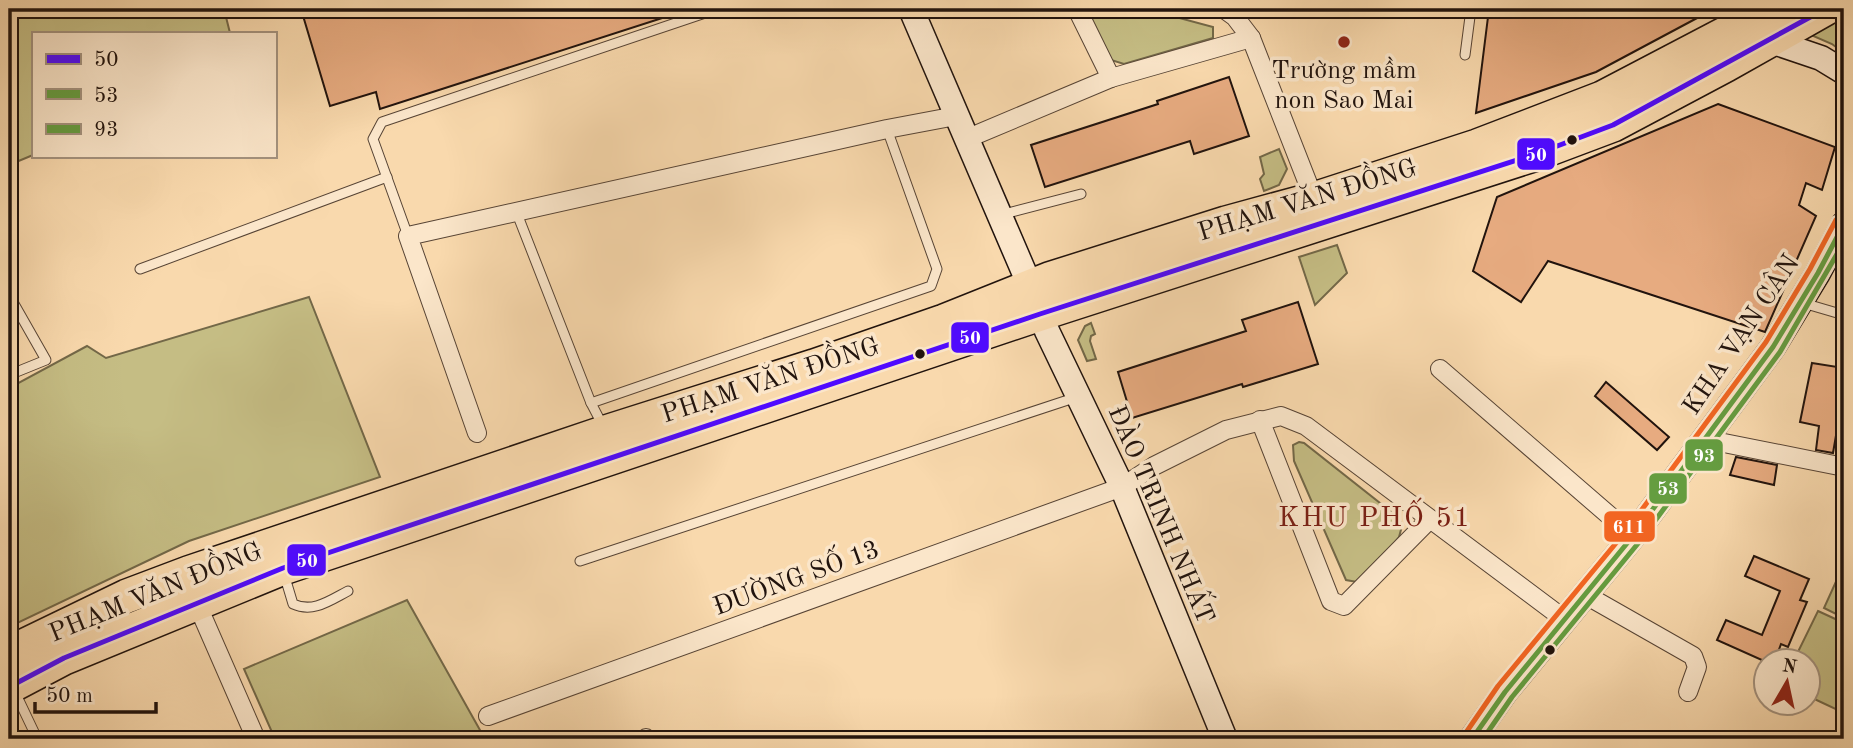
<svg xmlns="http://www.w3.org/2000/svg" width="1853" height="748" font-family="'Old Standard TT',serif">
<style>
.green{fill:#c5bd84;stroke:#736848;stroke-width:2}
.building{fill:#e7ab80;stroke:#21130d;stroke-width:2}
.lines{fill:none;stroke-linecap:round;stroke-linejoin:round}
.lane-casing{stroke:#574435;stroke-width:11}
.street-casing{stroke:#574435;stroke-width:20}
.secondary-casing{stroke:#21130d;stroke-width:27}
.highway-casing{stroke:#21130d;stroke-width:36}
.lane{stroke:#fbe6ca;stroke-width:9}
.street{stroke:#fbe6ca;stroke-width:18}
.secondary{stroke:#fbe6ca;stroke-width:24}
.highway{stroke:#f9d9ad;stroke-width:33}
.bus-1-casing{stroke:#fbe6ca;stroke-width:10}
.bus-2-casing{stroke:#fbe6ca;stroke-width:10}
.bus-3-casing{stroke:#fbe6ca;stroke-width:10}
.bus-4-casing{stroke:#fbe6ca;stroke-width:10}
.bus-1{stroke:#4f0aff;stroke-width:5}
.bus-2{stroke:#659d40;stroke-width:5}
.bus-3{stroke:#659d40;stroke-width:5}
.bus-4{stroke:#f26522;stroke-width:5}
.poi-dot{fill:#8f2418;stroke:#fbe6ca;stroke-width:2.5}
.bus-dot{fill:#21130d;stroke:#fbe6ca;stroke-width:2.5}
.labels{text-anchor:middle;stroke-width:7;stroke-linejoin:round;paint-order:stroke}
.poi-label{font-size:26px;fill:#21130d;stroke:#fbe6ca}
.street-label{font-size:26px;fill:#21130d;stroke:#fbe6ca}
.neighbourhood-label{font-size:28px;letter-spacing:2px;fill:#7a1f14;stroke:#fbe6ca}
.line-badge{stroke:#fbe6ca;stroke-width:2.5}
.badge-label{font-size:19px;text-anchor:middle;font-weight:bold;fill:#fff}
</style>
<rect width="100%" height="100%" fill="#f9d9ad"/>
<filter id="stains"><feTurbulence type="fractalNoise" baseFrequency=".00286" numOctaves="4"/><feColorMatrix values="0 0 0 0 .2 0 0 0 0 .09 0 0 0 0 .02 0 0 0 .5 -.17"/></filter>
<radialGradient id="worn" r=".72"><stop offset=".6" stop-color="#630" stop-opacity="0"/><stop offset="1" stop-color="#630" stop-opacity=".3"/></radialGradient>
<g class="green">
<path d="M9,9H224L230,33H33V155L9,165Z"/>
<path d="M1086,9H1146L1213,27V38L1124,64L1111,60Z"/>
<path d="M1841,10L1844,21V53L1832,44L1811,35Z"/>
<path d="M1279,149L1287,169L1279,185L1264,191L1260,179L1264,174L1260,157Z"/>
<path d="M1337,245L1347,273L1315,305L1299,257Z"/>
<path d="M309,297L380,477L189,541L9,627V388L87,346L106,358Z"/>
<path d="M1091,323L1095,334L1091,336L1090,341L1096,359L1087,361L1078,340L1085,326Z"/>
<path d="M1299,442L1304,443L1399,518L1402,526L1399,537L1366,579L1357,582L1346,580L1294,461L1293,445Z"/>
<path d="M1844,564V618L1824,608Z"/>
<path d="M407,600L485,739H275L244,669Z"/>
<path d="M1818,611L1844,623V713L1808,696V660H1794Z"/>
</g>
<g class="building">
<path d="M301,9H684V11L380,109L376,92L330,106Z"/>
<path d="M1489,9H1714L1596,72L1476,113Z"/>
<path d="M1229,77L1249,136L1194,154L1190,141L1045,187L1031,145L1158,104L1157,101Z"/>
<path d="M1718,104L1835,147L1822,190L1806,183L1799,205L1816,216L1765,332L1548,261L1521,302L1473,271L1497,197Z"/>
<path d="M1298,302L1318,364L1243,387L1242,384L1132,418L1118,372L1246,331L1242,320Z"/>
<path d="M1812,363L1844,368V389L1833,453L1816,450L1819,426L1800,422Z"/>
<path d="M1606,382L1669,437L1657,450L1595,396Z"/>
<path d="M1736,457L1777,465L1774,485L1730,475Z"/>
<path d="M1754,556L1809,579L1800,600L1807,602L1788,647L1781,644L1775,661H1764L1717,640L1726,620L1762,635L1780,591L1745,576Z"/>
</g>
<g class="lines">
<defs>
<g id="lane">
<path d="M1465,55L1471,9"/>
<path d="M516,211L591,403L603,426"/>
<path d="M1000,215L1081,194"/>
<path d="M408,236L373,139L382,122L717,9"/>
<path d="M140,269L387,177"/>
<path d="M9,295L46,360L9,375"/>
<path d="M1803,303L1844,315"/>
<path d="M591,403L931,286L937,269L887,129"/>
<path d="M580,561L1077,397"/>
<path d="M284,574L293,604C313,613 329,601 348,591"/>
<path d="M15,692L34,732L27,739"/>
</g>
<g id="street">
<path d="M1077,9L1111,78"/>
<path d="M1224,9L1235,17L1251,38L1314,199"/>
<path d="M966,139L1111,78L1251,38"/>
<path d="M1440,369L1633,536"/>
<path d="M1260,420L1331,601L1344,606L1429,520"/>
<path d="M477,433L408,236L887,129L956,116"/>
<path d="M1704,439L1844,467"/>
<path d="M1584,594L1693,656L1697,667L1688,692"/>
<path d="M197,604L256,739"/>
<path d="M488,716L1122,487L1154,466L1226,430L1281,416L1306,426L1564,619"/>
<path d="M646,738V739"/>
</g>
<g id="secondary">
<path d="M911,9L1030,286L1047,331L1122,487L1225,739"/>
<path d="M1771,41L1821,58L1844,72"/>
<path d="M1472,739L1505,692L1633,536L1773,347L1818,273L1844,224"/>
</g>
<g id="highway">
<path d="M9,653L127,596L188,573L606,432L814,366L944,321L1049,279L1226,223L1314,199L1477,146L1602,98L1730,31L1762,9"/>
<path d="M9,687L64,658L283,568L1040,314L1536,154L1613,125L1726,65L1825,9"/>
</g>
</defs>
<use href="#lane" class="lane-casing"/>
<use href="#street" class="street-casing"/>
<use href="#secondary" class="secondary-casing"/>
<use href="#highway" class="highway-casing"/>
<use href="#lane" class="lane"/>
<use href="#street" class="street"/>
<use href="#secondary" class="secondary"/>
<use href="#highway" class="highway"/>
<defs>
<path id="bus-1" d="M9,687L64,658L283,568L1040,314L1536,154L1613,125L1825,9"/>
<path id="bus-2" d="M1472,739L1505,692L1633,536L1773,347L1818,273L1844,224"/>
<path id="bus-3" d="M1483,739L1512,697L1640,541L1780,352L1844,242"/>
<path id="bus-4" d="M1465,734L1498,686L1626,531L1766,342L1810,269L1836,220"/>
</defs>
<use href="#bus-1" class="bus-1-casing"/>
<use href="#bus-2" class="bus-2-casing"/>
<use href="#bus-3" class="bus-3-casing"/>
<use href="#bus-4" class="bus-4-casing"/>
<use href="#bus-1" class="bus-1"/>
<use href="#bus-2" class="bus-2"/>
<use href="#bus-3" class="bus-3"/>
<use href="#bus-4" class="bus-4"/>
</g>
<circle class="poi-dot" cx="1344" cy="42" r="7"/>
<g class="bus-dot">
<circle cx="1572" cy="140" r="6"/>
<circle cx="920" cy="354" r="6"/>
<circle cx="1550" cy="650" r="6"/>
</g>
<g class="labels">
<g class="poi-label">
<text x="1344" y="78">Trường mầm<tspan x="1344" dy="30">non Sao Mai</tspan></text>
</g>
<g class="street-label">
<text transform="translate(1307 199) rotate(-17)" y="9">PHẠM VĂN ĐỒNG</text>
<text transform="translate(1740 334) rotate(-56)" y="9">KHA VẠN CÂN</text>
<text transform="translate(770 379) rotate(-18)" y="9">PHẠM VĂN ĐỒNG</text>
<text transform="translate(1162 514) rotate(67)" y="9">ĐÀO TRINH NHẤT</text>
<text transform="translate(796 577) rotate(-20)" y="9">ĐƯỜNG SỐ 13</text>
<text transform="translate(155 591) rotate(-22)" y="9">PHẠM VĂN ĐỒNG</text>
</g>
<g class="neighbourhood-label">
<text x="1375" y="526">KHU PHỐ 51</text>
</g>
</g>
<g class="line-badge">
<rect x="1516" y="137" width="40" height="34" rx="7" fill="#4f0aff"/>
<rect x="950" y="321" width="40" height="33" rx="7" fill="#4f0aff"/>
<rect x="1684" y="438" width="40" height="34" rx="7" fill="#659d40"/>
<rect x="1648" y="472" width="40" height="33" rx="7" fill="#659d40"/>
<rect x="1603" y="510" width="53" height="33" rx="7" fill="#f26522"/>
<rect x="286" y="543" width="41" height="34" rx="7" fill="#4f0aff"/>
</g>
<g class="badge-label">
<text x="1536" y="161">50</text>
<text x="970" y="344">50</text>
<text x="1704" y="462">93</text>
<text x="1668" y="495">53</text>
<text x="1629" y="533">611</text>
<text x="307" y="567">50</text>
</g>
<rect width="1853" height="748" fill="none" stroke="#f9d9ad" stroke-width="35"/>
<rect x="10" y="10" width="1832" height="727" fill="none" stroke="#21130d" stroke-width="3.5"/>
<rect x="18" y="18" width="1818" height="713" fill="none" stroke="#21130d" stroke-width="2"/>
<rect x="32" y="32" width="245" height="126" fill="#fbe6ca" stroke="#a4927e" stroke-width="2"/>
<rect x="46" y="54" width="35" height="10" fill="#4f0aff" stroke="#a4927e" stroke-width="2"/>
<text x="94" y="66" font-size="21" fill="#21130d">50</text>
<rect x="46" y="89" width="35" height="10" fill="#659d40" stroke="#a4927e" stroke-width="2"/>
<text x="94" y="102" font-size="21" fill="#21130d">53</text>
<rect x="46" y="124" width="35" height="10" fill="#659d40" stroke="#a4927e" stroke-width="2"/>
<text x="94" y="136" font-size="21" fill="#21130d">93</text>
<g transform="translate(1787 682) rotate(9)"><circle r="33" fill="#fbe6ca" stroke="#a4927e" stroke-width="2"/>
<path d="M0-5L12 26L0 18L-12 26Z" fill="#8f2418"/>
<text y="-10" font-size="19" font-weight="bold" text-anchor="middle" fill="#21130d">N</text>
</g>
<path d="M35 702v10h121v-10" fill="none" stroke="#21130d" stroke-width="3.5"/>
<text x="46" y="702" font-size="21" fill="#21130d" stroke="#fbe6ca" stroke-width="5" paint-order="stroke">50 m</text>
<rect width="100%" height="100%" filter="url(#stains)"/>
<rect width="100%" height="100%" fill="url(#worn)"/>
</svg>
